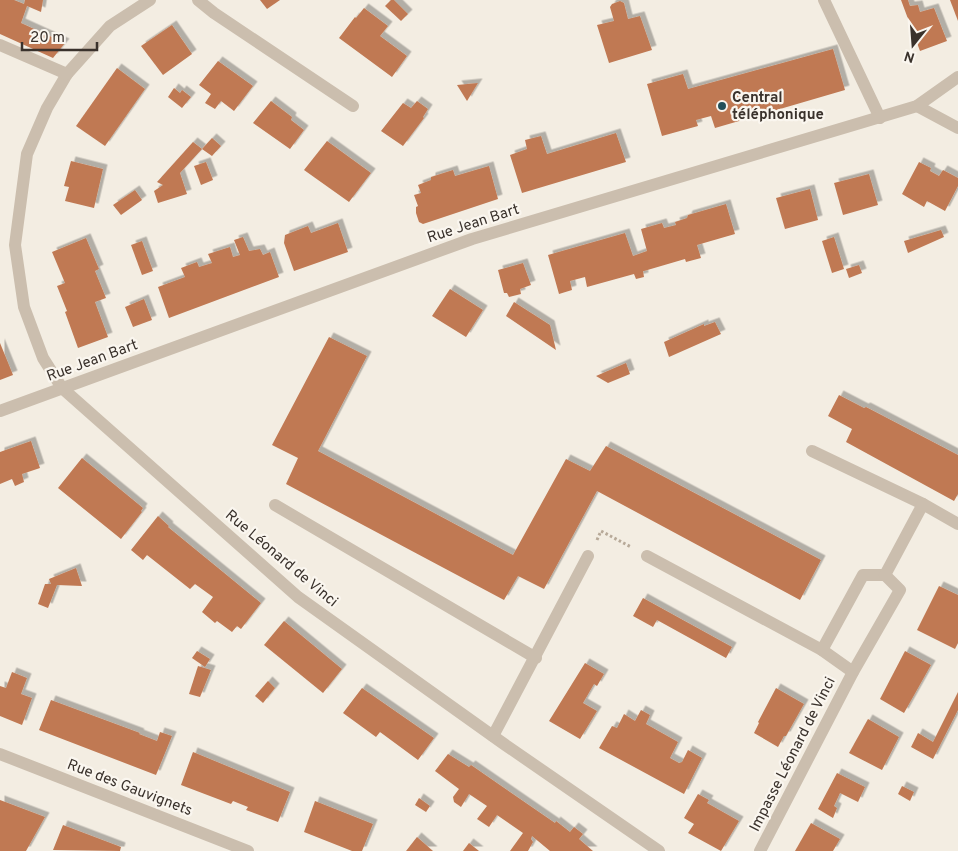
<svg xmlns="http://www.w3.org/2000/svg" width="958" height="851" font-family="Overpass,sans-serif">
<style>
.building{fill:#c07953;filter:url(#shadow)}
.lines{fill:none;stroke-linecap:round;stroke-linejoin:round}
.path{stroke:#b7a998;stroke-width:3;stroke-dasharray:2.5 2.5;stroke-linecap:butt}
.minor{stroke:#cbbeae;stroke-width:12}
.poi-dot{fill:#23505a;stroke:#faf6ef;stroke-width:2}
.labels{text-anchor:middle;stroke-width:4.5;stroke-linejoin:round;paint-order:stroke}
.poi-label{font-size:15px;font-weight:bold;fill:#3a322c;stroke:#faf6ef;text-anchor:start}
.street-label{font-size:15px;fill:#3a322c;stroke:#faf6ef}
</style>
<defs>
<filter id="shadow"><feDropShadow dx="4.5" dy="-4.5" stdDeviation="0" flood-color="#0004"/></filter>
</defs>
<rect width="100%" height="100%" fill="#f3ede2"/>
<g class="building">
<path d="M0,0H14L24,4L25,0H43L41,12L27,6L21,23L65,43L53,58L0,34Z"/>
<path d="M260,0H280L267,9Z"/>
<path d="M391,0H394L408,14L401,21L385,6Z"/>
<path d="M901,0H908L910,6L918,5L920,12L934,8L947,41L920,51Z"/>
<path d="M950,0H958V21Z"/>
<path d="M620,1L624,3L628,19L640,16L652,50L609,63L597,25L614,21L610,7L612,4Z"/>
<path d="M364,8L388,26L380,36L407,56L392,77L339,38L355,17L356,18Z"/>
<path d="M172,25L192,54L163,75L141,46Z"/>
<path d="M833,49L845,90L715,128L711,116L696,120L698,126L662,136L647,84L683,74L688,89Z"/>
<path d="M218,61L253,86L234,111L221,101L215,109L205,103L211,94L199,85Z"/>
<path d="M117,68L145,89L105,146L76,126Z"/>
<path d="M478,83L467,101L457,85Z"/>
<path d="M174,88L180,93L182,90L191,97L182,108L168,97Z"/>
<path d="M271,101L292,117L291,120L304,130L290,149L253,123Z"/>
<path d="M417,101L428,109L423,117L424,118L403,146L381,131L403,103L411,108Z"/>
<path d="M616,133L626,162L522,193L510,155L527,149L525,140L541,136L547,154Z"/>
<path d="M212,138L221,146L212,156L202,149L180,173L187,194L158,203L154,191L163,185L157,182L193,142L202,149Z"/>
<path d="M327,141L371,173L349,202L304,170Z"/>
<path d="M71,161L103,169L94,208L65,201L69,187L64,186Z"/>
<path d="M206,162L213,180L201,185L194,166Z"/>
<path d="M919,162L931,168L930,171L939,176L943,170L958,178V186L945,211L927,201L924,207L902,194Z"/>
<path d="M489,166L498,199L423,224L419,222L416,213V207L418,206L414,195L421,193L418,185L431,180V177L453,170L455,176Z"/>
<path d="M869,174L878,205L843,215L834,183Z"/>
<path d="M810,189L818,220L785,229L776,198Z"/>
<path d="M135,190L142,200L121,215L113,205Z"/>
<path d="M726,204L735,234L697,245L701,258L686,262L685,259L644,271H643L644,277L636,279L634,274L587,287L585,277L570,281L572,290L559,294L548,255L625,233L633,256L647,251L641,229L662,223L664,228L676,225L675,222L687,218L688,215Z"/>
<path d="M338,223L348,252L294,271L284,243L285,235L308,226L311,233Z"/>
<path d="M941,230L944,237L908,253L904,241Z"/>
<path d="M243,237L249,251L260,249L263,255L270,252L279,277L169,318L158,287L185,277L181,268L197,262L199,267L212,263L208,254L230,247L233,257L240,255L234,240Z"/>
<path d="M834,237L844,269L832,273L822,241Z"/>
<path d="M86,238L99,269L95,271L106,298L95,302L108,337L78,348L65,312L67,311L57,286L65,283L52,252Z"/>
<path d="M142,241L153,271L142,275L131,245Z"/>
<path d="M523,263L531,285L520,289L521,294L509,297L507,293H504L498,270Z"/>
<path d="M859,265L862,273L849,278L846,269Z"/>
<path d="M450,289L483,310L466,337L432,316Z"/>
<path d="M144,299L152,320L133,327L125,307Z"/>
<path d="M514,302L550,325L556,350L506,316Z"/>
<path d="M715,322L721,334L669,357L664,342L704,324V326Z"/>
<path d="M329,337L367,356L318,451L513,555L566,459L590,471L606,446L821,560L800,600L597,491L544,589L518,576L504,600L286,484L298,458L272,445Z"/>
<path d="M0,343L13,375L0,380Z"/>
<path d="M626,363L630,374L608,383L596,376Z"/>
<path d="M839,395L864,408L866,407L958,455V494L954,501L846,442L852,429L828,416Z"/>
<path d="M31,441L40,468L22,474L24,482L15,486L12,479L0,484V452Z"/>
<path d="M82,458L143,508L141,511L142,512L121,539L58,488Z"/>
<path d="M158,516L169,526L168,527L261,603L241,629L237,626L232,632L217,621L215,623L202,612L213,597L195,584L190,589L147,555L143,560L131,550Z"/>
<path d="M76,568L82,586L57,585L48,608L38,604L45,584H51L49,579Z"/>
<path d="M939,586L958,595V643L955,649L917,630Z"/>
<path d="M643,598L732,647L726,658L657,620L653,627L633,616Z"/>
<path d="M284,621L342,669L323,693L264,645Z"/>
<path d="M197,651L210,659L205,667L192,658Z"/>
<path d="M905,651L931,665L904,713L880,699Z"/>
<path d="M585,663L604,674L597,686L594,684L583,703L597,711L580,739L549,721Z"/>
<path d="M198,666L211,670L200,697L189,694Z"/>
<path d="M12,672L27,678L21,694L32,698L22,725L0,716V686L6,688Z"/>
<path d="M268,681L275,688L263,703L255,696Z"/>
<path d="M362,688L434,738L418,760L380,732L376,737L343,713Z"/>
<path d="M776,688L804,704L786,736H784L778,747L754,733L759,723L758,722Z"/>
<path d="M958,692V710L933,759L911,747L918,733L933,742Z"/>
<path d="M51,700L140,733L139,734L157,741L160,732L172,736L156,775L39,730Z"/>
<path d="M641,710L650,715L646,724L678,742L670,758L679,763L682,762L688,750L702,758L684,794L599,748L612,726L617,728L624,714L635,721Z"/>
<path d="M868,719L899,737L882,770L849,753Z"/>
<path d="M193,752L290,792L278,822L246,810L248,807L233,801L231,804L181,785Z"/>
<path d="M448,754L469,767L471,765L555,823L556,821L570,832L574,827L583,834L579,839L593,851H550L532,836L531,839L533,842L528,851H510L523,833L497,815L489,827L477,819L487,806L469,794L461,807L454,802L453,797L459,789L435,771Z"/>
<path d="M837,773L865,787L858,802L840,793L834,806L837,808L833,818L818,809Z"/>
<path d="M902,786L914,792L910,801L898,794Z"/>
<path d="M698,794L709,800L707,803L739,821L721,851L688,833L694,824L684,818Z"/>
<path d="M419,798L430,806L426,812L415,805Z"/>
<path d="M0,800L45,817L26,851H0Z"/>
<path d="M315,801L373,824L362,851H352L304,832Z"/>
<path d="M811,823L840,839L833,851H795Z"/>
<path d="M63,825L121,847L120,851L53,850Z"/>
<path d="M417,837L433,851H406Z"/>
<path d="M469,843L479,851H463Z"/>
</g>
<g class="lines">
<path class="path" d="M597,540L601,531L631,547"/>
<g class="minor">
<path d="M150,0L110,26L67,74L47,108L27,154L15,245L24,307L43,358L62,388L298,597L504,744L659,851"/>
<path d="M198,0L214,13L353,106"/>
<path d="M824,0L880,118"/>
<path d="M0,45L67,74"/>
<path d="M917,106L958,128"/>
<path d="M0,411L472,239L917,106L958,77"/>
<path d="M812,451L923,504"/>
<path d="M275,505L536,658"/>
<path d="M647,556L822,650"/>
<path d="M853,672L822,650L863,575H885"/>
<path d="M493,736L588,556"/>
<path d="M0,754L248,851"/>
<path d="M760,851L853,672L900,590L885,575L923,504L958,524"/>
</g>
</g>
<circle class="poi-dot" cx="722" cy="106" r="5"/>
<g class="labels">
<g class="poi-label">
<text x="732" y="102">Central<tspan x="732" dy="17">téléphonique</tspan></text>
</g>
<g class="street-label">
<text transform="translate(473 223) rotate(-18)" y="5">Rue Jean Bart</text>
<text transform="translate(92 360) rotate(-20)" y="5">Rue Jean Bart</text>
<text transform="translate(282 558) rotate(40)" y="5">Rue Léonard de Vinci</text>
<text transform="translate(792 754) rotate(-63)" y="5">Impasse Léonard de Vinci</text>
<text transform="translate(130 787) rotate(21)" y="5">Rue des Gauvignets</text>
</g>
</g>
<g transform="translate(913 45) rotate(197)" stroke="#faf6ef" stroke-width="4" paint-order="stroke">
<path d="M0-4L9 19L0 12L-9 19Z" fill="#3a322c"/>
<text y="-8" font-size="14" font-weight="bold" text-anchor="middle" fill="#3a322c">N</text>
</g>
<path d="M22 42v8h75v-8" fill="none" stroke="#3a322c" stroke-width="2.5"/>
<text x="30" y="42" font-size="15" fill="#3a322c" stroke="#faf6ef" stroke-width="4" paint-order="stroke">20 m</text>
</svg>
